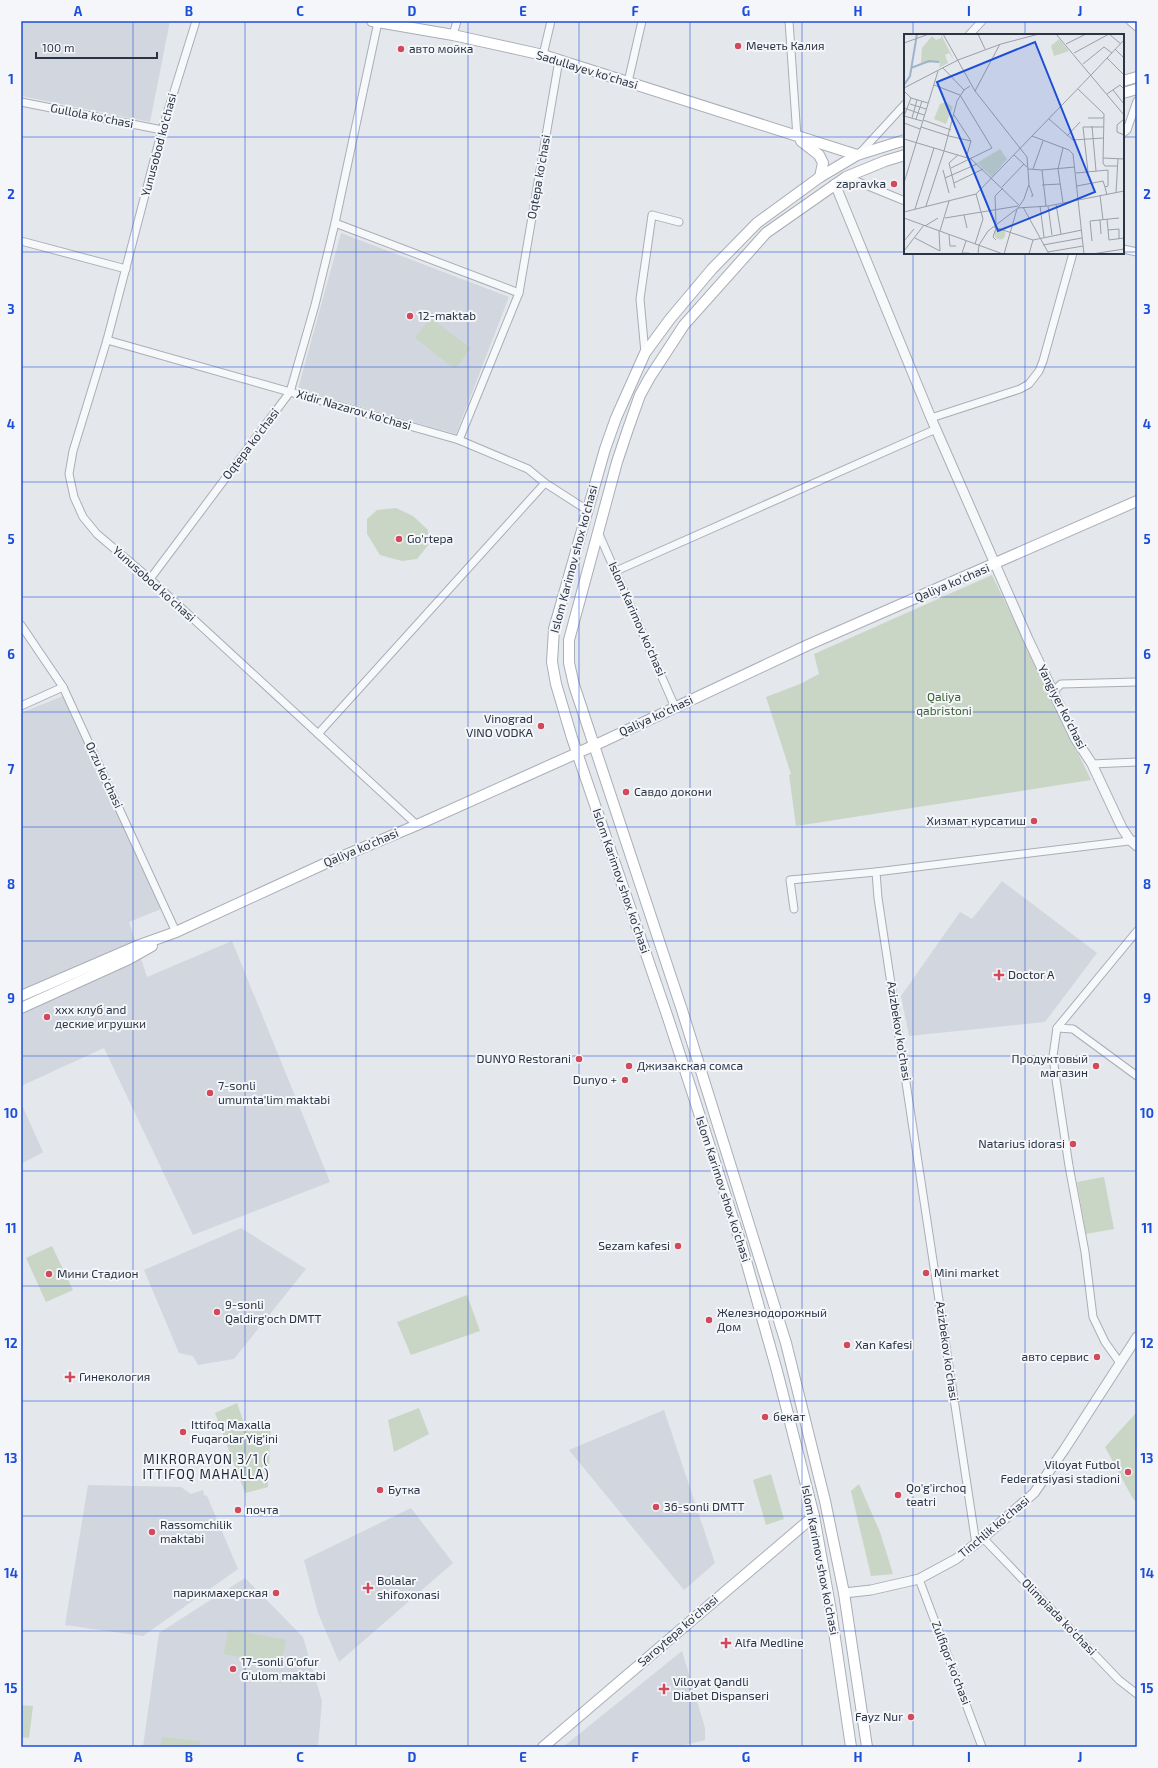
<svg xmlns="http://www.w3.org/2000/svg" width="1158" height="1768" font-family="'Exo 2',sans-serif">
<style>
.built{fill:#d2d6de}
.green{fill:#c9d6c5}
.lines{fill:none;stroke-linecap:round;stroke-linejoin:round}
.minor-casing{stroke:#a9aeb7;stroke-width:9}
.tertiary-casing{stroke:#a9aeb7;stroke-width:11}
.secondary-casing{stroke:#a9aeb7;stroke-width:12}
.minor{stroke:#f7f8fa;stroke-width:7}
.tertiary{stroke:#f7f8fa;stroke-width:9}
.secondary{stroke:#fff;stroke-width:10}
.grid{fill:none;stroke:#1d4ed8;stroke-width:1;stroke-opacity:0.55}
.poi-dot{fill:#d1495b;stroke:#f4f6f9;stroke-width:1.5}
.labels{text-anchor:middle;stroke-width:4;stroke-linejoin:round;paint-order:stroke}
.poi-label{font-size:12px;fill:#2b3445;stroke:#f4f6f9;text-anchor:start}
.street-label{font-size:12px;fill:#2b3445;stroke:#f4f6f9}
.park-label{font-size:12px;fill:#3f6138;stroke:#f4f6f9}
.neighbourhood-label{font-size:13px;letter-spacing:1px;fill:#1d2536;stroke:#f4f6f9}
.inset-river{fill:none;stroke:#9fb4cc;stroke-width:2}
.inset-road{fill:none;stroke:#9a9fa9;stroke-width:1}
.view{fill:#1d4ed8;fill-opacity:0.15;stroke:#1d4ed8;stroke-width:2}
.inset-edge{fill:none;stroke:#2b3445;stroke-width:2}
.neatline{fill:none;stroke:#1d4ed8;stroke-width:1.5}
.grid-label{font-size:13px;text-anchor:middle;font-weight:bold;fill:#1d4ed8}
</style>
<rect width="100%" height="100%" fill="#e4e7ec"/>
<g class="built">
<path d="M21,21H170L150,122L21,96Z"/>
<path d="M341,233L509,297L456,434L298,389Z"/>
<path d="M63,696L161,909L129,922L147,977L232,941L330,1182L193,1235L104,1048L21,1086V713Z"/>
<path d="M1002,881L1097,953L1045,1022L909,1036L901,996L960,912L972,919Z"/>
<path d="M21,1103L43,1152L21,1164Z"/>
<path d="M241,1228L306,1269L234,1359L198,1365L193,1356L179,1353L144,1270Z"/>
<path d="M664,1410L715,1563L684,1590L569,1450Z"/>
<path d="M88,1485L181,1487L191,1494L203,1490L204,1495L207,1496L238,1569L143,1636L65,1625Z"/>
<path d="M411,1508L453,1563L339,1662L318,1613L304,1560Z"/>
<path d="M245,1578L303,1637L322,1701L318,1747H143L159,1633Z"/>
<path d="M682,1651L705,1728V1740L677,1747H563Z"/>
</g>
<g class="green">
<path d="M430,318L471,348L455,369L415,338Z"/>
<path d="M396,508L413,516L428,530L429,544L417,559L402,561L380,555L367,534V519L377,510Z"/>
<path d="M992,575L1091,780L796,826L789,775L791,774L766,697L800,684L819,674L814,654Z"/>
<path d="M1104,1177L1114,1229L1086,1234L1077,1182Z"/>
<path d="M52,1246L73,1290L46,1302L26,1258Z"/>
<path d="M467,1295L480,1331L411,1355L397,1322Z"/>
<path d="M237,1403L246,1429L271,1423L268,1487L245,1493L215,1413Z"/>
<path d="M419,1408L429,1434L394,1452L388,1420Z"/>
<path d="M1137,1412V1503L1132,1497L1105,1447Z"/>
<path d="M771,1474L784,1519L766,1525L753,1480Z"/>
<path d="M859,1484L880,1532L893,1574L871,1576L851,1491Z"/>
<path d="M228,1629L286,1640L281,1665L224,1654Z"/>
<path d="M21,1705L33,1706L29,1738L21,1737Z"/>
<path d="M162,1737L200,1741V1747H161Z"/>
</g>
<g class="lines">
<defs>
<g id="minor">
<path d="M196,21L162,130L107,340L73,451L69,474L74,497L83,517L97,534L150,579L417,825"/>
<path d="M789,21L797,137"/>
<path d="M1130,21L1137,27"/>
<path d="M453,35L457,21"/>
<path d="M969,35L982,21"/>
<path d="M543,55L551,21"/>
<path d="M628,82L642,21"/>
<path d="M21,102L162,130"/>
<path d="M1123,133L1127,130L1137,101"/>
<path d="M859,154L905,104"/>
<path d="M846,177L905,201"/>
<path d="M335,223L519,293"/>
<path d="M21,241L126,269"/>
<path d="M1123,249L1137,252"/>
<path d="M107,340L459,440L528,469L545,483L587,510"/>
<path d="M645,353L640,299L652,215L679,222"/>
<path d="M931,418L1020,389L1029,384L1039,371L1043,361L1073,253"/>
<path d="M459,440L519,293L559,60"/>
<path d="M598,532L675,707"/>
<path d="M616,571L936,429"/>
<path d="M150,579L290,392L315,305L335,223L378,22"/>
<path d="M21,625L63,687L176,932"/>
<path d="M1053,692L1061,684L1137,682"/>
<path d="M21,706L63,687"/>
<path d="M318,734L545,483"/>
<path d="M1092,764L1137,762"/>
<path d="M794,909L790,880L876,872"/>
<path d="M1137,931L1057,1028L1073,1029L1137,1076"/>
<path d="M1057,1028L1053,1056L1055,1073L1069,1166L1085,1252L1093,1317L1105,1342L1120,1363"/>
<path d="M983,1538L1119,1680L1137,1694"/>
<path d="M976,1544L878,898L876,872L1137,840"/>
<path d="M919,1579L982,1747"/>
</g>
<g id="tertiary">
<path d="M835,184L931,418L1028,639L1075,738L1092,764L1122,828L1130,840L1137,846"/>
<path d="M844,1593L871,1590L919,1579L956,1559L983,1538L1034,1493L1064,1450L1137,1337"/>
</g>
<g id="secondary">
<path d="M372,21L453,35L543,55L857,155"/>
<path d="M1123,81L1137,77"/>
<path d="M1123,93L1137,89"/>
<path d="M801,141L819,155L823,163L820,177"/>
<path d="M21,996L137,946L176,932L324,864L417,825L604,741L808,645L1137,501"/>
<path d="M21,1008L129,959L152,946"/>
<path d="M543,1747L814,1516"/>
<path d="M851,1747L831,1611L814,1516L777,1371L743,1250L714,1159L667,1015L572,738L556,684L552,662L554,629L605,449L616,418L645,353L670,319L712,269L757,223L820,177L857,155L905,140"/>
<path d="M867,1747L844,1593L825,1501L786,1343L682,1010L574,685L569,663V640L617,462L628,429L640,395L650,377L684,325L766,233L846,177L885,161L905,155"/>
</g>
</defs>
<use href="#minor" class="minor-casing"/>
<use href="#tertiary" class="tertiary-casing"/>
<use href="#secondary" class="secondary-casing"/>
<use href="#minor" class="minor"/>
<use href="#tertiary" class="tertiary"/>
<use href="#secondary" class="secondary"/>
</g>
<path class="grid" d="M133,21V1747M245,21V1747M356,21V1747M468,21V1747M579,21V1747M690,21V1747M802,21V1747M913,21V35M1025,21V35M21,137H905M1123,137H1137M21,252H905M1123,252H1137M913,253V1747M1025,253V1747M21,367H1137M21,482H1137M21,597H1137M21,712H1137M21,827H1137M21,941H1137M21,1056H1137M21,1171H1137M21,1286H1137M21,1401H1137M21,1516H1137M21,1631H1137"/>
<g class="poi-dot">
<circle cx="738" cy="46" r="4"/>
<circle cx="401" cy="49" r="4"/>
<circle cx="894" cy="184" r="4"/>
<circle cx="410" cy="316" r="4"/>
<circle cx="399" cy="539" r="4"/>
<circle cx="541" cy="726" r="4"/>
<circle cx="626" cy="792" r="4"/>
<circle cx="1034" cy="821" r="4"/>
<path d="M997 969h4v4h4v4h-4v4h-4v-4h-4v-4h4z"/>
<circle cx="47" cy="1017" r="4"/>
<circle cx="579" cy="1059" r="4"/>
<circle cx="629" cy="1066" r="4"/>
<circle cx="1096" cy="1066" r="4"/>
<circle cx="625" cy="1080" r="4"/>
<circle cx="210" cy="1093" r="4"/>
<circle cx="1073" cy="1144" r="4"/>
<circle cx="678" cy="1246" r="4"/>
<circle cx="926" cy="1273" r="4"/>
<circle cx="49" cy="1274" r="4"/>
<circle cx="217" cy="1312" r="4"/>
<circle cx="709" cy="1320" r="4"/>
<circle cx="847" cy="1345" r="4"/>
<circle cx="1097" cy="1357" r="4"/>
<path d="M68 1371h4v4h4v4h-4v4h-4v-4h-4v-4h4z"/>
<circle cx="765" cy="1417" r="4"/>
<circle cx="183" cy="1432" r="4"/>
<circle cx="1128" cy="1472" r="4"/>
<circle cx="380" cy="1490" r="4"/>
<circle cx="898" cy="1495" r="4"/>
<circle cx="656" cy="1507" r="4"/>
<circle cx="238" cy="1510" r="4"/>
<circle cx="152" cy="1532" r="4"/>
<path d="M366 1582h4v4h4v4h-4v4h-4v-4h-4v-4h4z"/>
<circle cx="276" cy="1593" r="4"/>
<path d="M724 1637h4v4h4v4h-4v4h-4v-4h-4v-4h4z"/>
<circle cx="233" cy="1669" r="4"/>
<path d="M662 1683h4v4h4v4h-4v4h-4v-4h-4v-4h4z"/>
<circle cx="911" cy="1717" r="4"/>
</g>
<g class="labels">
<g class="poi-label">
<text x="746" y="50">Мечеть Калия</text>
<text x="409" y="53">авто мойка</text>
<text x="886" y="188" text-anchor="end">zapravka</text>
<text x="418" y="320">12-maktab</text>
<text x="407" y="543">Go'rtepa</text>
<text x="533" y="723" text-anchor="end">Vinograd<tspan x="533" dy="14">VINO VODKA</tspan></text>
<text x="634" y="796">Савдо докони</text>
<text x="1026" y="825" text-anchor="end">Хизмат курсатиш</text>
<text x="1008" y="979">Doctor A</text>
<text x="55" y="1014">ххх клуб and<tspan x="55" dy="14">деские игрушки</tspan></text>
<text x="571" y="1063" text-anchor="end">DUNYO Restorani</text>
<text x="1088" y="1063" text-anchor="end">Продуктовый<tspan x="1088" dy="14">магазин</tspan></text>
<text x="637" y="1070">Джизакская сомса</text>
<text x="617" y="1084" text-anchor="end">Dunyo +</text>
<text x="218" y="1090">7-sonli<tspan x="218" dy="14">umumta'lim maktabi</tspan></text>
<text x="1065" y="1148" text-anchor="end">Natarius idorasi</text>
<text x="670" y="1250" text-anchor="end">Sezam kafesi</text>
<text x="934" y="1277">Mini market</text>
<text x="57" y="1278">Мини Стадион</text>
<text x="225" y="1309">9-sonli<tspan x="225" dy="14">Qaldirg'och DMTT</tspan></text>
<text x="717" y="1317">Железнодорожный<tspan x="717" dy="14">Дом</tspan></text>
<text x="855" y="1349">Xan Kafesi</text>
<text x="1089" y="1361" text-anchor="end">авто сервис</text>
<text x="79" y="1381">Гинекология</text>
<text x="773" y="1421">бекат</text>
<text x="191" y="1429">Ittifoq Maxalla<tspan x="191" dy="14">Fuqarolar Yig'ini</tspan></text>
<text x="1120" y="1469" text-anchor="end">Viloyat Futbol<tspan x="1120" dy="14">Federatsiyasi stadioni</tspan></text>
<text x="906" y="1492">Qo'g'irchoq<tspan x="906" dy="14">teatri</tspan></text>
<text x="388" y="1494">Бутка</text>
<text x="664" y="1511">36-sonli DMTT</text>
<text x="246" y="1514">почта</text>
<text x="160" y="1529">Rassomchilik<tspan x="160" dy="14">maktabi</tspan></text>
<text x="377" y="1585">Bolalar<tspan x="377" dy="14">shifoxonasi</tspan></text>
<text x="268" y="1597" text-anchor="end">парикмахерская</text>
<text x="735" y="1647">Alfa Medline</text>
<text x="241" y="1666">17-sonli G'ofur<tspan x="241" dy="14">G'ulom maktabi</tspan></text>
<text x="673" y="1686">Viloyat Qandli<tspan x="673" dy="14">Diabet Dispanseri</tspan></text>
<text x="903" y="1721" text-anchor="end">Fayz Nur</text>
</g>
<g class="street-label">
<text transform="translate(587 70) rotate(17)" y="4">Sadullayev ko'chasi</text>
<text transform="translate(92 116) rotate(11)" y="4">Gullola ko'chasi</text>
<text transform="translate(159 145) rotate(-75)" y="4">Yunusobod ko'chasi</text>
<text transform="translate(539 177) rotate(-80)" y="4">Oqtepa ko'chasi</text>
<text transform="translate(354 410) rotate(16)" y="4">Xidir Nazarov ko'chasi</text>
<text transform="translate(251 444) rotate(-53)" y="4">Oqtepa ko'chasi</text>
<text transform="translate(574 559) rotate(-75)" y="4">Islom Karimov shox ko'chasi</text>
<text transform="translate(952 583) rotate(-23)" y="4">Qaliya ko'chasi</text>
<text transform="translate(154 584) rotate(42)" y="4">Yunusobod ko'chasi</text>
<text transform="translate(637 619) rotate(66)" y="4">Islom Karimov ko'chasi</text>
<text transform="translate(1062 707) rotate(63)" y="4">Yangiyer ko'chasi</text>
<text transform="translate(656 716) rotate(-25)" y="4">Qaliya ko'chasi</text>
<text transform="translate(104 775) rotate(65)" y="4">Orzu ko'chasi</text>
<text transform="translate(361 848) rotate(-23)" y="4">Qaliya ko'chasi</text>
<text transform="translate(621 881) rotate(71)" y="4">Islom Karimov shox ko'chasi</text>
<text transform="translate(899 1031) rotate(81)" y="4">Azizbekov ko'chasi</text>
<text transform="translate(723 1189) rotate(72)" y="4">Islom Karimov shox ko'chasi</text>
<text transform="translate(947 1351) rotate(82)" y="4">Azizbekov ko'chasi</text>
<text transform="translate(994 1527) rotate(-40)" y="4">Tinchlik ko'chasi</text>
<text transform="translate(820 1560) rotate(79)" y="4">Islom Karimov shox ko'chasi</text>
<text transform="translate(1059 1617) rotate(46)" y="4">Olimpiada ko'chasi</text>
<text transform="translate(678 1631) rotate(-41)" y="4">Saroytepa ko'chasi</text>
<text transform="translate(951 1663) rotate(69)" y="4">Zulfiqor ko'chasi</text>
</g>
<g class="park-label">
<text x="944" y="701">Qaliya<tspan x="944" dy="14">qabristoni</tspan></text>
</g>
<g class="neighbourhood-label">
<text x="206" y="1464">MIKRORAYON 3/1 (<tspan x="206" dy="15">ITTIFOQ MAHALLA)</tspan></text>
</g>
</g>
<g transform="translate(904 34)">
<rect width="220" height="220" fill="#e4e7ec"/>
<path d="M37,0L50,26L45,19L41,21L44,29L35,34L36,29L31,28L17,30L18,14L28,2L32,6L37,4ZM155,5L165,17L150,22L147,12ZM42,68L49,73L42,90L30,85L36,70ZM96,115L103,125L88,143L73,129ZM90.5 200a5.5 5.5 0 1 1 11 0a5.5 5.5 0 1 1-11 0Z" fill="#c9d6c5"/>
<path class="inset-river" d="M7,34L25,27L35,28M0,51L6,42L13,0"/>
<path class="inset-road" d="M39,0L71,57L123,123L125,150L120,165L114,174L84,197L75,211L74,220M74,0L81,15M152,0L220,81M205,0L217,10M0,9L25,0M162,10L182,0M211,15L220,24M170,19L205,0M203,24L220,41M179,30L200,13L208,19M39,34L60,56M188,40L220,6M30,51L56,61M0,54L54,26L97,10L135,0M174,55L200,80L199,129L201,132H213M209,56L220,70M0,57L7,64L24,69M71,57L96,10M203,60L216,51L220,55M6,70L22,75M0,74L20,81M50,81L67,107M0,82L7,64M0,82L18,87M8,84L13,66M184,84H200M12,85L18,67M145,85L169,106L199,104M220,85L213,91V98L220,101M19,86L47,96M0,89L16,95M188,92L192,137M17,93L45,102M45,102L67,107L62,124M128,102L165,116L169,120L180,220M163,102L176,88M0,105L67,125L115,171M40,117L53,67L60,56L66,52M110,121L123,133M199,124L220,125M47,134L88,114L56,61M124,135L138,136L171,133M129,135L139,107M39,136L45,159M138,136L142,172M184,138L179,93H200M172,139L204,136V152L201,153L203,161M41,144L73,130M0,149L34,37M50,149L79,135M125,151L129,162H127M138,151L156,150M173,152L199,147L201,153M98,153L120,130M51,154L45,129L54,121M212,159L214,125M196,161L199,186M159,169L154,135L159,114M152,170L157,200M22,172L40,117M136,172L140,203M144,172L148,201M119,173L145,220M114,174L144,172L220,157M11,175L30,114M0,178L72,160L188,40M60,181L63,194M0,184L99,220M41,184L114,172M203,185L205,206L220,204M196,186L197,200M92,189L91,162L99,154M21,192L34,184M90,193L129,206L178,196M204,196L215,195V205M36,197L45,167M45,201L46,212H52M11,204L36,217L35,197M92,206L89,203L92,194M0,207L10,195M62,207L58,219H65M188,207L186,187L215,184M71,210L79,185L72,160M139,211L178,204M0,217L20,191M144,218L179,212M100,220L113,175M125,220L129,206M188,220L220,215"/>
<path class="view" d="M131,8L191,158L94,197L33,48Z"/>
<rect width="220" height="220" class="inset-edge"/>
</g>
<rect width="1158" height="1768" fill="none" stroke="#f4f6f9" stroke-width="44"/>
<path d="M36 52v6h121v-6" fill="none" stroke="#2b3445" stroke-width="2"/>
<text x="42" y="52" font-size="12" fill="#2b3445" stroke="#f4f6f9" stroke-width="3" paint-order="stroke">100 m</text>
<rect x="22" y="22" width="1114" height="1724" class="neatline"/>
<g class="grid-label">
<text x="78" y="16">A</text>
<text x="189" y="16">B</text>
<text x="300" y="16">C</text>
<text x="412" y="16">D</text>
<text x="523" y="16">E</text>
<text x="635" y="16">F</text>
<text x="746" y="16">G</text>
<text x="858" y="16">H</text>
<text x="969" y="16">I</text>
<text x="1080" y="16">J</text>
<text x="11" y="84">1</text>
<text x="1147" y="84">1</text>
<text x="11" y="199">2</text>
<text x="1147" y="199">2</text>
<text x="11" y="314">3</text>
<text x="1147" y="314">3</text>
<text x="11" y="429">4</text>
<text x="1147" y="429">4</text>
<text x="11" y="544">5</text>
<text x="1147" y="544">5</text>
<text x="11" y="659">6</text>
<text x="1147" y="659">6</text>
<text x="11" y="774">7</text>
<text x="1147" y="774">7</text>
<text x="11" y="889">8</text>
<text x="1147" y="889">8</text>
<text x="11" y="1003">9</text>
<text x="1147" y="1003">9</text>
<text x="11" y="1118">10</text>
<text x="1147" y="1118">10</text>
<text x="11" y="1233">11</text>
<text x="1147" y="1233">11</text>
<text x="11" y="1348">12</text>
<text x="1147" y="1348">12</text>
<text x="11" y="1463">13</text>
<text x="1147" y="1463">13</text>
<text x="11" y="1578">14</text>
<text x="1147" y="1578">14</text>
<text x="11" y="1693">15</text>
<text x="1147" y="1693">15</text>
<text x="78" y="1762">A</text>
<text x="189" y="1762">B</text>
<text x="300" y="1762">C</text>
<text x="412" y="1762">D</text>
<text x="523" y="1762">E</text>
<text x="635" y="1762">F</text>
<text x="746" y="1762">G</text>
<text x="858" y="1762">H</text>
<text x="969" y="1762">I</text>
<text x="1080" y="1762">J</text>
</g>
</svg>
